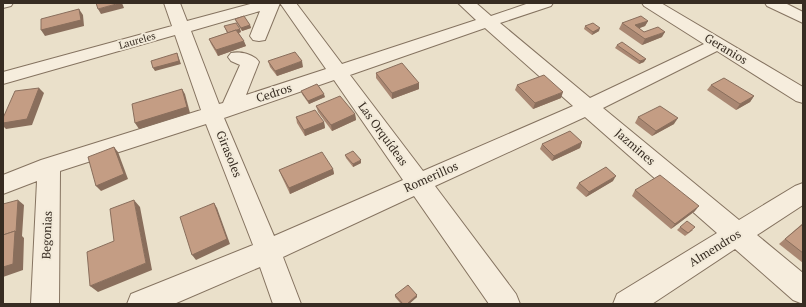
<svg xmlns="http://www.w3.org/2000/svg" width="806" height="307" font-family="'PT Serif',serif">
<style>
.lines{fill:none;stroke-linecap:round;stroke-linejoin:round}
.minor-casing{stroke:#857360;stroke-width:2}
.minor{fill:#f6eddd;fill-rule:evenodd}
.wall{fill:#a98772}
.shaded-wall{fill:#896e5c}
.building{fill:#c49d84;stroke:#896e5c}
.labels{text-anchor:middle;stroke-width:4;stroke-linejoin:round;paint-order:stroke}
.far-street-label{font-size:10px;fill:#372c22;stroke:#f2ead9}
.street-label{font-size:12px;fill:#372c22;stroke:#f2ead9}
</style>
<rect width="100%" height="100%" fill="#eae0ca"/>
<g class="lines">
<defs>
<g id="minor">
<path d="M3,3H13L11,6L3,8Z"/>
<path d="M164,3H180L187,21L254,3H280L265,40L259,41L253,40L250,36L260,11L191,31L219,104L223,103L240,65L231,61L228,57L231,53C240,51 254,54 259,62L246,95L326,69L280,3H296L342,64L476,20L458,3H476L491,16L529,3H553L551,6L500,23L590,98L704,44L644,6L642,3H661L803,87V103L796,101L717,51L603,108L739,220L795,186L803,183V205L757,235L803,273V304L793,300L735,249L652,304H613L617,294L717,233L585,117L435,186L516,294L520,304H489L414,196L283,257L301,304H273L260,267L174,304H127L131,294L253,245L206,124L60,171L59,304H31L37,181L3,194V175L41,160L201,110L175,35L3,84V72L172,26ZM485,28L573,106L423,171L350,75ZM334,80L403,180L274,236L224,118Z"/>
<path d="M765,3H785L803,12V23L767,6Z"/>
</g>
</defs>
<use href="#minor" class="minor-casing"/>
<use href="#minor" class="minor"/>
</g>
<g class="wall">
<path d="M235,19L250,25L251,28L242,31L236,22Z"/>
<path d="M648,21L645,26L639,28L644,32L662,37L642,45L619,29L622,23Z"/>
<path d="M224,26L240,29L241,32L239,33L246,46L218,56L211,44L209,39L227,33Z"/>
<path d="M585,26L599,31L592,35L584,29Z"/>
<path d="M617,45L644,62L639,64L615,48Z"/>
<path d="M268,61L303,67L277,76L270,67Z"/>
<path d="M376,73L419,83V89L392,99L376,78Z"/>
<path d="M517,85L561,98L533,109L515,90Z"/>
<path d="M711,85L754,96L750,102L736,110L707,90Z"/>
<path d="M301,91L325,97L309,104L302,94Z"/>
<path d="M316,106L355,114L356,120L332,131L318,112Z"/>
<path d="M296,117L324,122L325,128L305,136L297,123Z"/>
<path d="M638,117L674,124L652,136L635,123Z"/>
<path d="M582,142L580,148L552,161L540,149L542,144Z"/>
<path d="M345,155L361,163L353,167L346,158Z"/>
<path d="M333,169L334,174L290,194L281,175L279,170Z"/>
<path d="M613,181L586,197L576,188L579,183Z"/>
<path d="M635,190L695,211L671,229L632,196Z"/>
<path d="M803,223V263L779,244Z"/>
<path d="M680,227L693,230L685,236L677,230Z"/>
<path d="M395,295L417,297L409,304H401L395,297Z"/>
</g>
<g class="shaded-wall">
<path d="M120,3H122L124,8L101,14L98,9Z"/>
<path d="M79,9L83,15L84,26L45,36L41,30Z"/>
<path d="M648,21L645,26L632,31L635,25Z"/>
<path d="M250,25L251,28L242,31L241,28Z"/>
<path d="M600,28L599,31L592,35L593,32Z"/>
<path d="M240,29L241,32L229,36L228,33Z"/>
<path d="M665,32L662,37L642,45L645,39Z"/>
<path d="M244,41L246,46L218,56L216,50Z"/>
<path d="M177,53L181,64L155,71L153,68Z"/>
<path d="M646,59L644,62L639,64L640,61Z"/>
<path d="M302,61L303,67L277,76L275,71Z"/>
<path d="M419,83V89L392,99V93Z"/>
<path d="M39,88L44,93L32,125L6,129L3,126V123Z"/>
<path d="M182,89L185,94L190,113L139,129L135,123Z"/>
<path d="M563,92L561,98L533,109L535,103Z"/>
<path d="M324,94L325,97L309,104L308,101Z"/>
<path d="M754,96L750,102L736,110L740,104Z"/>
<path d="M355,114L356,120L332,131L331,125Z"/>
<path d="M678,118L674,124L652,136L656,131Z"/>
<path d="M324,122L325,128L305,136L304,130Z"/>
<path d="M582,142L580,148L552,161L554,156Z"/>
<path d="M114,147L118,152L128,179L101,191L96,186Z"/>
<path d="M361,160V163L353,167V164Z"/>
<path d="M333,169L334,174L290,194L289,188Z"/>
<path d="M616,176L613,181L586,197L589,192Z"/>
<path d="M18,200L24,205L22,236L24,238L23,270L3,277V267Z"/>
<path d="M134,200L140,207L152,270L98,292L90,286L146,263Z"/>
<path d="M214,203L217,208L230,244L196,260L192,255Z"/>
<path d="M699,206L695,211L671,229L675,224Z"/>
<path d="M417,295V297L409,304H407Z"/>
</g>
<g class="building">
<path d="M96,3H120L98,9Z"/>
<path d="M79,9L81,20L41,30V19Z"/>
<path d="M244,16L250,25L241,28L235,19Z"/>
<path d="M641,16L648,21L635,25L644,32L658,27L665,32L645,39L622,23Z"/>
<path d="M236,23L240,29L237,30H236L228,33L224,26Z"/>
<path d="M593,23L600,28L593,32L585,26Z"/>
<path d="M236,30L244,41L216,50L209,39Z"/>
<path d="M622,42L646,59L640,61L617,45Z"/>
<path d="M295,52L302,61L275,71L268,61Z"/>
<path d="M177,53L179,61L153,68L151,61Z"/>
<path d="M402,63L419,83L392,93L376,73Z"/>
<path d="M544,75L563,92L535,103L517,85Z"/>
<path d="M724,78L754,96L740,104L711,85Z"/>
<path d="M317,84L324,94L308,101L301,91Z"/>
<path d="M39,88L27,119L3,123V118L15,91Z"/>
<path d="M182,89L187,107L135,123L132,104Z"/>
<path d="M340,96L355,114L331,125L316,106Z"/>
<path d="M660,106L678,118L656,131L638,117Z"/>
<path d="M315,110L324,122L304,130L296,117Z"/>
<path d="M570,131L582,142L554,156L542,144Z"/>
<path d="M114,147L124,174L96,186L88,157Z"/>
<path d="M353,151L361,160L353,164L345,155Z"/>
<path d="M322,152L333,169L289,188L279,170Z"/>
<path d="M606,167L616,176L589,192L579,183Z"/>
<path d="M660,175L699,206L675,224L635,190Z"/>
<path d="M18,200L16,232L15,231L3,235V204Z"/>
<path d="M134,200L146,263L90,286L87,252L114,241L110,209Z"/>
<path d="M214,203L227,239L192,255L180,217Z"/>
<path d="M687,221L695,227L688,233L680,227Z"/>
<path d="M803,224V253L785,239Z"/>
<path d="M15,231L13,264L3,267V235Z"/>
<path d="M408,285L417,295L407,304H403L395,295Z"/>
</g>
<g class="labels">
<g class="far-street-label">
<text transform="translate(137 40) rotate(-16)" y="4">Laureles</text>
</g>
<g class="street-label">
<text transform="translate(726 49) rotate(31)" y="4">Geranios</text>
<text transform="translate(274 93) rotate(-18)" y="4">Cedros</text>
<text transform="translate(383 134) rotate(54)" y="4">Las Orquídeas</text>
<text transform="translate(635 147) rotate(41)" y="4">Jazmines</text>
<text transform="translate(229 154) rotate(68)" y="4">Girasoles</text>
<text transform="translate(431 177) rotate(-24)" y="4">Romerillos</text>
<text transform="translate(47 235) rotate(-88)" y="4">Begonias</text>
<text transform="translate(715 248) rotate(-32)" y="4">Almendros</text>
</g>
</g>
<rect width="806" height="307" fill="none" stroke="#372c22" stroke-width="8"/>
</svg>
